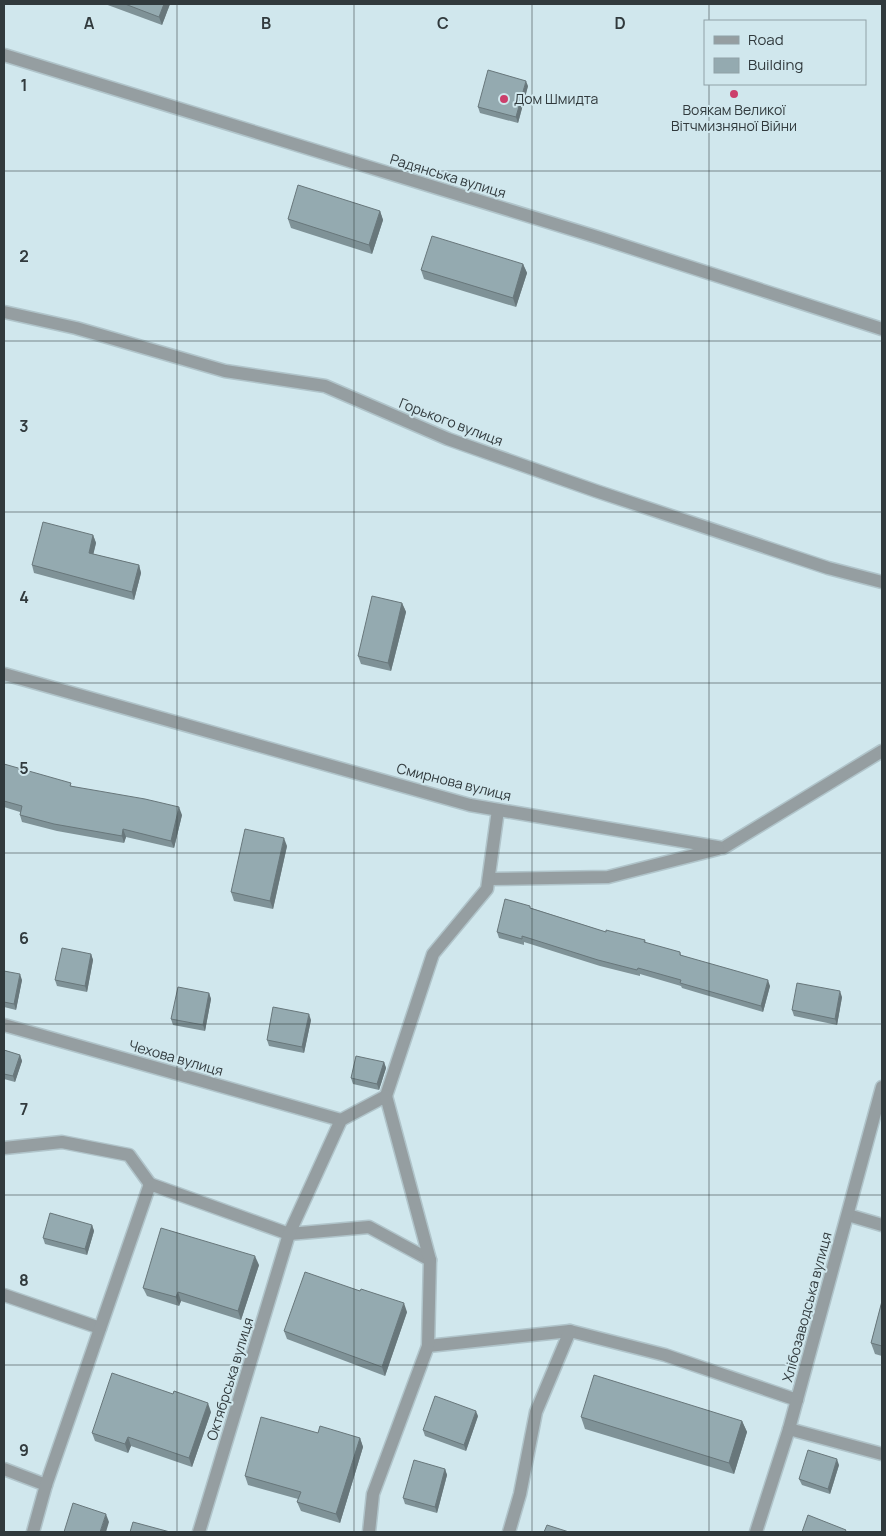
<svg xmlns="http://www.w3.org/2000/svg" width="886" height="1536" font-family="Manrope,sans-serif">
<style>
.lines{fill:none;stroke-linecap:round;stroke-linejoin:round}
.minor-casing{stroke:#b0c4ca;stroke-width:15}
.minor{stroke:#959ea1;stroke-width:12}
.wall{fill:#7f9297}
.shaded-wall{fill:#68777b}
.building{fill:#94aab0;stroke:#68777b}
.grid{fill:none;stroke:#313a3d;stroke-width:1;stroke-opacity:0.55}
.poi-dot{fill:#cc3f6b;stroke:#d0e7ed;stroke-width:2}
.labels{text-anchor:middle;stroke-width:4;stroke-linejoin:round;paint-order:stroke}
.poi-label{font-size:14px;fill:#313a3d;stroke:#d0e7ed;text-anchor:start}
.street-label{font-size:14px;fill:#313a3d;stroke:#d0e7ed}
.grid-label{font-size:16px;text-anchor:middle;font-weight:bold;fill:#313a3d;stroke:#d0e7ed;stroke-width:4;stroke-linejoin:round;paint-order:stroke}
</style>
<rect width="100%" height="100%" fill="#d0e7ed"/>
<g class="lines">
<defs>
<g id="minor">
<path d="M4,55L597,237L882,329"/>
<path d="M4,312L76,328L225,371L325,386L448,439L596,491L828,568L882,582"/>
<path d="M4,674L470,805L723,848L882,751"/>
<path d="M489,879L608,877L718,849"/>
<path d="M4,1025L341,1120"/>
<path d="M4,1148L62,1142L129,1155L150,1184"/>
<path d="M848,1215L882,1225"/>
<path d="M4,1295L100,1328"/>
<path d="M428,1346L570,1331L665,1355L797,1400"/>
<path d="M789,1429L882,1454"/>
<path d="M4,1469L46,1485"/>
<path d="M33,1532L46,1485L150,1184L289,1234L369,1227L430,1260"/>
<path d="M199,1532L289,1234L341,1120L386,1096L433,954L487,889L498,810"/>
<path d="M369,1532L373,1494L428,1346L430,1260L386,1096"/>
<path d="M509,1532L520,1494L536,1412L570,1331"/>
<path d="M756,1532L789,1429L882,1087"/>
</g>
</defs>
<use href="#minor" class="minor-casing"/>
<use href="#minor" class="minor"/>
</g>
<g class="wall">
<path d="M105,4H170L162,25Z"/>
<path d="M528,86L518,123L480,113L478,107Z"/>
<path d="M380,211L383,220L372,254L291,228L288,219Z"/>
<path d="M523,264L527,273L516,307L424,279L421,270Z"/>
<path d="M93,535L96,543L93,554L139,565L141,573L134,600L34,573L32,565Z"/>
<path d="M402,603L406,612L391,671L361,664L358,656Z"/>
<path d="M4,764L72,786L182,815L174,848L126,837L124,843L57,831L22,822L20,815V812L4,807Z"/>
<path d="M287,846L273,909L234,901L231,892Z"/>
<path d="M531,908L606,932L645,940L646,943L680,952L681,955L770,986L763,1012L682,988L681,986L640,974V976L600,966L524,942V945L499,938L497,932Z"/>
<path d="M91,954L93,960L87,992L57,986L55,980Z"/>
<path d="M4,971L22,980L16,1010L4,1007Z"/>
<path d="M209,993L211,999L205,1031L173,1025L171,1019Z"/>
<path d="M842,997L837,1025L794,1016L792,1010Z"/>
<path d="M311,1020L304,1053L269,1046L267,1040Z"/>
<path d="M4,1050L20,1055L22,1061L15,1082L4,1079Z"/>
<path d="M384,1062L386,1068L379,1090L353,1084L351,1078Z"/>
<path d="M92,1225L94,1231L87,1255L45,1244L43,1238Z"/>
<path d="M259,1265L241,1320L181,1301L179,1306L147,1296L143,1288Z"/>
<path d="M882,1301V1356L875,1354L871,1343Z"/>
<path d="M407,1312L385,1376L287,1339L284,1331Z"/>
<path d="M211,1412L192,1467L131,1446L128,1453L95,1441L92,1433Z"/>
<path d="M478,1416L466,1451L425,1436L423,1430Z"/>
<path d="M581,1417L742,1421L747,1432L734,1474L585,1429Z"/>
<path d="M360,1438L363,1447L340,1523L301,1511L297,1502L298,1499L248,1485L245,1476Z"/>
<path d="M839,1465L830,1494L802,1485L799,1479Z"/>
<path d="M445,1469L447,1475L437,1513L405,1504L403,1498Z"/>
</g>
<g class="shaded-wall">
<path d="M164,4H170L162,25L159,17Z"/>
<path d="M526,81L528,86L518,123L516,117Z"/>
<path d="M380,211L383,220L372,254L369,245Z"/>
<path d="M523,264L527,273L516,307L513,298Z"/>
<path d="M93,535L96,543L92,560L89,553Z"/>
<path d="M139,565L141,573L134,600L132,592Z"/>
<path d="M402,603L406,612L391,671L388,663Z"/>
<path d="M179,807L182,815L174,848L171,841Z"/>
<path d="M123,829L126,837L124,843L122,836Z"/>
<path d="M284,838L287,846L273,909L270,901Z"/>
<path d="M91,954L93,960L87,992L85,986Z"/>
<path d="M20,974L22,980L16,1010L14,1004Z"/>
<path d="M768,980L770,986L763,1012L761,1006Z"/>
<path d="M840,991L842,997L837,1025L835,1019Z"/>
<path d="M209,993L211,999L205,1031L203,1025Z"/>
<path d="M309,1014L311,1020L304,1053L302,1047Z"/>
<path d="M20,1055L22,1061L15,1082L13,1076Z"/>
<path d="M384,1062L386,1068L379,1090L377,1084Z"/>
<path d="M92,1225L94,1231L87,1255L85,1249Z"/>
<path d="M255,1256L259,1265L241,1320L238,1311Z"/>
<path d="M178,1292L181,1301L179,1306L176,1297Z"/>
<path d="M404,1303L407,1312L385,1376L382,1367Z"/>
<path d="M208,1403L211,1412L192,1467L189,1458Z"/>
<path d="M476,1411L478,1416L466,1451L464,1445Z"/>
<path d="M742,1421L747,1432L734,1474L729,1463Z"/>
<path d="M128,1437L131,1446L128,1453L125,1444Z"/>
<path d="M360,1438L363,1447L340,1523L336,1514Z"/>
<path d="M837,1459L839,1465L830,1494L828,1489Z"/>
<path d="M445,1469L447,1475L437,1513L435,1507Z"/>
<path d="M106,1514L109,1522L106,1532H100Z"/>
</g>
<g class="building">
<path d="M125,4H164L159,17Z"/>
<path d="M488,70L526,81L516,117L478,107Z"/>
<path d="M298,185L380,211L369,245L288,219Z"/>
<path d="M432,236L523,264L513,298L421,270Z"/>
<path d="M43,522L93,535L89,553L139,565L132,592L32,565Z"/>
<path d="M372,596L402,603L388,663L358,656Z"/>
<path d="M4,764L71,783L70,786L145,799L179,807L171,841L123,829L122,836L54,824L20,815L22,806L4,801Z"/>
<path d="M245,829L284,838L270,901L231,892Z"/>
<path d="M505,899L530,906V908L606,932V930L645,940L644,942L680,952V955L768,980L761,1006L680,983L681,980L638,968L637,970L598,960L522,936V939L497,932Z"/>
<path d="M62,948L91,954L85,986L55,980Z"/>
<path d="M4,971L20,974L14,1004L4,1002Z"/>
<path d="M797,983L840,991L835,1019L792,1010Z"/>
<path d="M178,987L209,993L203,1025L171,1019Z"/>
<path d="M273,1007L309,1014L302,1047L267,1040Z"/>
<path d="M4,1050L20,1055L13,1076L4,1074Z"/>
<path d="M356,1056L384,1062L377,1084L351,1078Z"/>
<path d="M50,1213L92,1225L85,1249L43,1238Z"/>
<path d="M161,1228L255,1256L238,1311L178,1292L176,1297L143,1288Z"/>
<path d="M305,1272L360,1291L361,1289L404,1303L382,1367L284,1331Z"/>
<path d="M882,1301V1346L871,1343Z"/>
<path d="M112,1373L173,1394L174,1391L208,1403L189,1458L128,1437L125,1444L92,1433Z"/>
<path d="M594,1375L742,1421L729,1463L581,1417Z"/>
<path d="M435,1396L476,1411L464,1445L423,1430Z"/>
<path d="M261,1417L318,1433L320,1426L360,1438L336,1514L297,1502L301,1492L245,1476Z"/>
<path d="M808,1450L837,1459L828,1489L799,1479Z"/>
<path d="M414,1460L445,1469L435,1507L403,1498Z"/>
<path d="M73,1503L106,1514L100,1532H64Z"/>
<path d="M808,1515L846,1530L845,1532H802Z"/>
<path d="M133,1522L170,1532H130Z"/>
<path d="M547,1525L569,1532H544Z"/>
</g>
<path class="grid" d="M177,4V1532M354,4V1532M532,4V1532M709,4V21M709,84V1532M4,171H882M4,341H882M4,512H882M4,683H882M4,853H882M4,1024H882M4,1195H882M4,1365H882"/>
<g class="poi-dot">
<circle cx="734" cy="94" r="5"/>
<circle cx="504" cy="99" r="5"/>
</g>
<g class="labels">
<g class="poi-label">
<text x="514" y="104">Дом Шмидта</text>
<text x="734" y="115" text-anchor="middle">Воякам Великої<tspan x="734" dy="16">Вітчмизняної Війни</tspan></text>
</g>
<g class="street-label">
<text transform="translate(448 176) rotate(17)" y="5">Радянська вулиця</text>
<text transform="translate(451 422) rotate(21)" y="5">Горького вулиця</text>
<text transform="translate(454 782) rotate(14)" y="5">Смирнова вулиця</text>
<text transform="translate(176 1058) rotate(16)" y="5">Чехова вулиця</text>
<text transform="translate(807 1307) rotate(-75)" y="5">Хлібозаводська вулиця</text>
<text transform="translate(230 1379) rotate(-73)" y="5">Октябрська вулиця</text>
</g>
</g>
<g class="grid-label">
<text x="89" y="29">A</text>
<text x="266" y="29">B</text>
<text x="443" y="29">C</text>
<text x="620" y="29">D</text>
<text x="24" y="91">1</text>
<text x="24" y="262">2</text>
<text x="24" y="432">3</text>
<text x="24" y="603">4</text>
<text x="24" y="774">5</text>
<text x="24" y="944">6</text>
<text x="24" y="1115">7</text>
<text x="24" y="1286">8</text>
<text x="24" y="1456">9</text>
</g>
<rect width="886" height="1536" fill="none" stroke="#313a3d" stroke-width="10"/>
<rect x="704" y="20" width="162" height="65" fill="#d0e7ed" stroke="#90a2a7"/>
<rect x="714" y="36" width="25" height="8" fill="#959ea1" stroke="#90a2a7"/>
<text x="748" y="45" font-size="15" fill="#313a3d">Road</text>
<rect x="714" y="58" width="25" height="15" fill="#94aab0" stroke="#90a2a7"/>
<text x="748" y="70" font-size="15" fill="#313a3d">Building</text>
</svg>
